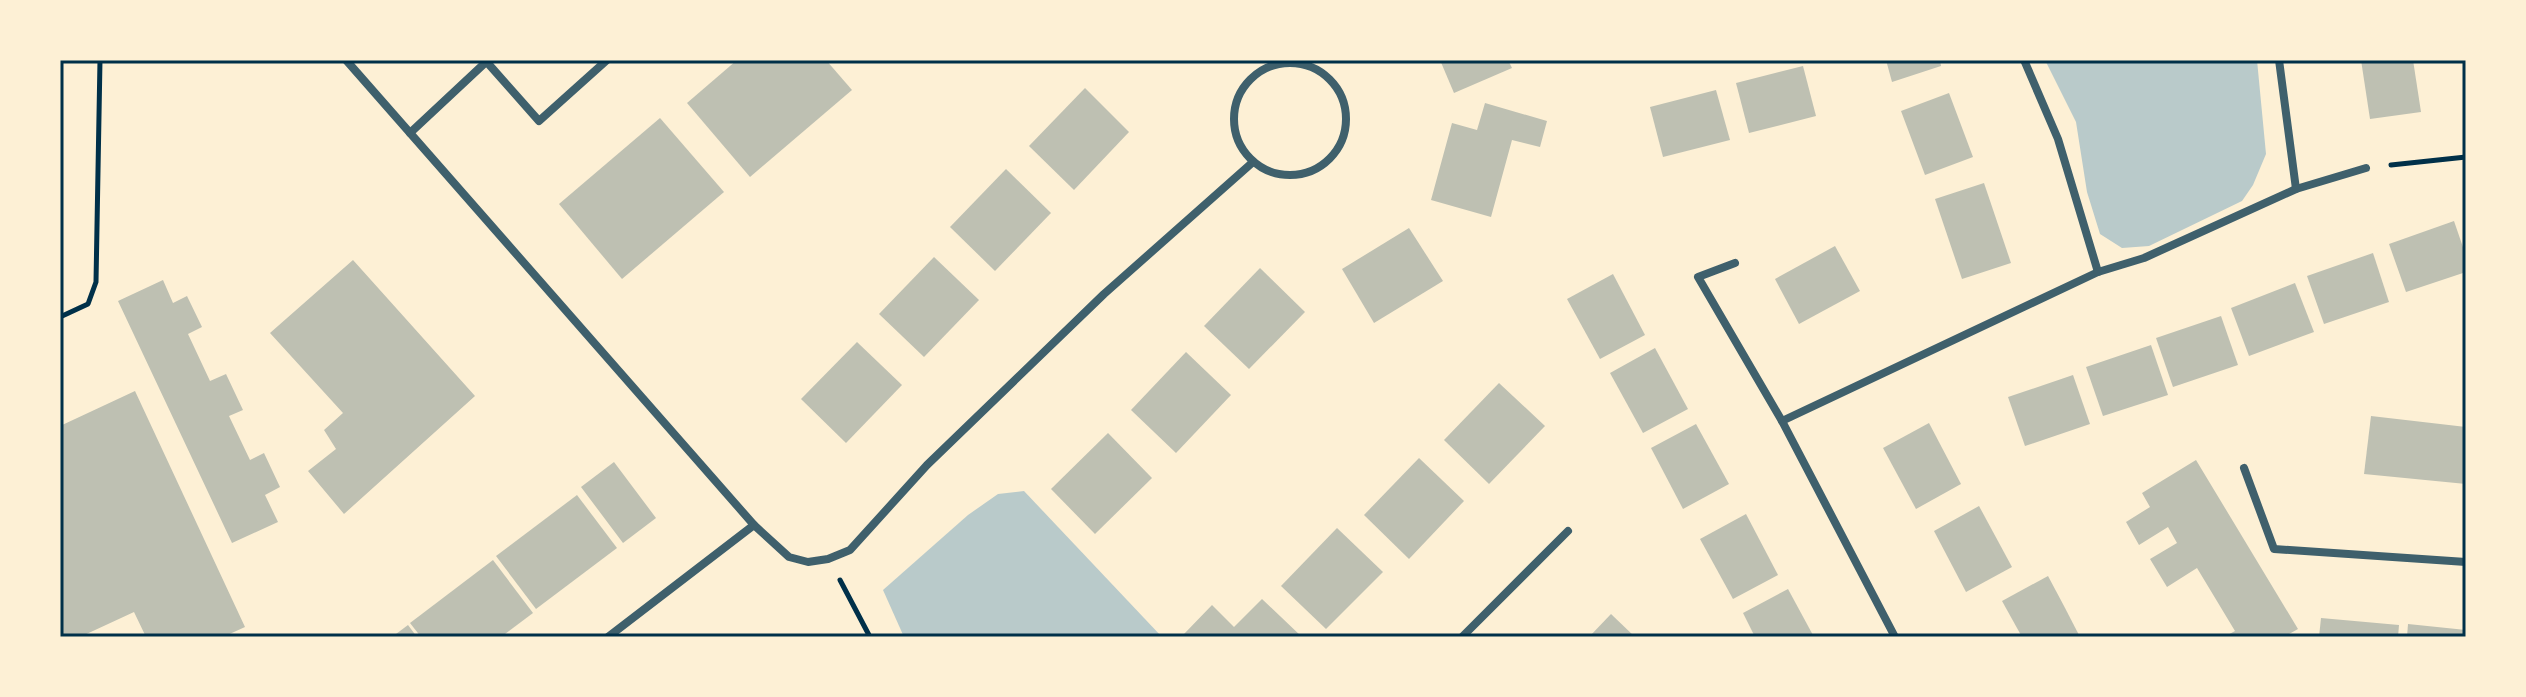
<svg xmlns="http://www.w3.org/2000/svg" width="2526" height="697" font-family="Barlow,sans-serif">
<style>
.green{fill:#b9caca}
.building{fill:#bec0b2}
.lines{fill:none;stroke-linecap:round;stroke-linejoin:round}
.path{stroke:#003049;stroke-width:5}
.minor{stroke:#3f606c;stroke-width:8}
.neatline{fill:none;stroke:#003049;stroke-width:3}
</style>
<rect width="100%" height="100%" fill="#fdf0d5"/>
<g class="green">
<path d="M2045,60H2257L2266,154L2253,185L2242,201L2149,246L2122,248L2100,234L2087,192L2076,122Z"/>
<path d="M1024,491L1162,637H904L883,590L968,515L998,494Z"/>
</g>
<g class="building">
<path d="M737,60H826L852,90L750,177L687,103Z"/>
<path d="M1440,60H1508L1512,68L1454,93Z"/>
<path d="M1886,60H1940L1941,66L1892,82Z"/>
<path d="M2361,60H2413L2421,112L2370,119Z"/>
<path d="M1803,66L1816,116L1749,133L1736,83Z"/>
<path d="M1085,88L1129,132L1074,190L1029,146Z"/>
<path d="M1716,90L1730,140L1663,157L1650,107Z"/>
<path d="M1949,93L1973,157L1925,175L1901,111Z"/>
<path d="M1485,103L1547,121L1540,147L1512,140L1491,217L1431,200L1452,123L1477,130Z"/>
<path d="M660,118L724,192L622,279L559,204Z"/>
<path d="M1006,169L1051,213L995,271L950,227Z"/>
<path d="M1984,183L2011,263L1962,279L1935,199Z"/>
<path d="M2454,221L2466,256V272L2406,292L2389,244Z"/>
<path d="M1409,228L1443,281L1374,323L1342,269Z"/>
<path d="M1835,246L1860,291L1799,324L1775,279Z"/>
<path d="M2373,253L2389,302L2324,324L2307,276Z"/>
<path d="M934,257L979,300L924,357L879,314Z"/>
<path d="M353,260L475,396L344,514L308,471L336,449L324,430L343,413L270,333Z"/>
<path d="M1260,268L1305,312L1249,369L1204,326Z"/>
<path d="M1613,274L1645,335L1600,359L1567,299Z"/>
<path d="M163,280L173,303L187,296L202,327L188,334L210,381L226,374L243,410L229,416L250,460L264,453L280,487L265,495L278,522L232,543L118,301Z"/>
<path d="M2295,283L2314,332L2249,356L2231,308Z"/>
<path d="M2221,316L2238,365L2173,387L2156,338Z"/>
<path d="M857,342L902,385L846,443L801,399Z"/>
<path d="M2151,345L2168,395L2103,416L2086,367Z"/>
<path d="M1655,348L1688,409L1643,433L1610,373Z"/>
<path d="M1186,352L1231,395L1176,453L1131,410Z"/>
<path d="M2073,375L2090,424L2025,446L2008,397Z"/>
<path d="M1499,383L1545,426L1489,484L1444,440Z"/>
<path d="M135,391L245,627L223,637H146L134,612L80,637H60V426Z"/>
<path d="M2371,416L2466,427V484L2364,474Z"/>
<path d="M1929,423L1961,484L1916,509L1883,448Z"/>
<path d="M1696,424L1729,484L1683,509L1651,448Z"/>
<path d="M1108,433L1152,478L1095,534L1051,489Z"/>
<path d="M1419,458L1464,501L1409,559L1364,515Z"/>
<path d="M2196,460L2298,629L2284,637H2224L2235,631L2197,568L2167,587L2150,559L2177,543L2168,527L2139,545L2126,522L2150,507L2142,493Z"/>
<path d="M614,462L656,518L623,543L581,487Z"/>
<path d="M577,495L617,548L536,609L496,556Z"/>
<path d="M1979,506L2012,567L1966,592L1934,531Z"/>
<path d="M1746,514L1778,575L1733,599L1700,539Z"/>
<path d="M1337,528L1383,572L1326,629L1281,586Z"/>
<path d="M493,560L533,613L501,637H421L410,623Z"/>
<path d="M2048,576L2064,606L2080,637H2022L2002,601Z"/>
<path d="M1788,589L1814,637H1755L1743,613Z"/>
<path d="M1262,599L1302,637H1187L1184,634L1212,605L1234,627Z"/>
<path d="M1611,614L1635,637H1589Z"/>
<path d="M2321,618L2399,625L2398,637H2319Z"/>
<path d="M2408,624L2466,630V637H2407Z"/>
<path d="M408,625L417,637H392Z"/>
</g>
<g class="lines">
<g class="path">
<path d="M2391,165L2466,157"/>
<path d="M60,317L88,304L96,282L100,60"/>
<path d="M840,580L870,637"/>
</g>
<g class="minor">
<path d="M346,60L754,525L789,557L808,562L828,559L850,550L927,465L1104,294L1253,162"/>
<path d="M485,60L539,121L607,60"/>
<path d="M2024,60L2058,139L2098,272"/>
<path d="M2279,60L2296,189"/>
<circle cx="1290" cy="119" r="56"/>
<path d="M410,133L486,62"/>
<path d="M1735,263L1698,277L1782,421L1895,637"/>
<path d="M1782,421L2098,272L2144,258L2296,189L2366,168"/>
<path d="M2244,468L2274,549L2466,562"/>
<path d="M608,637L754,525"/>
<path d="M1462,637L1568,531"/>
</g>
</g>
<rect width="2526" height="697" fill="none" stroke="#fdf0d5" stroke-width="124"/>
<rect x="62" y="62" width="2402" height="573" class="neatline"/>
</svg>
